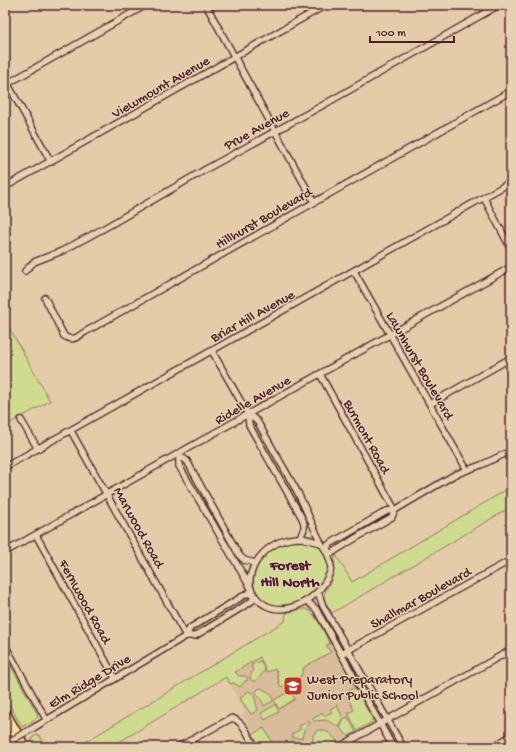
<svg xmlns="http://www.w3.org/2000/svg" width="516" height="752" font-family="'Gochi Hand',sans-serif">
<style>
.built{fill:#d9bd9b}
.green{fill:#cfdb8e;stroke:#8c7d5c}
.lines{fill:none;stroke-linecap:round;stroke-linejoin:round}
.minor-casing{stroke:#4a1f2b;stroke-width:8}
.motorway-casing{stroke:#4a1f2b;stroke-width:13}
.minor{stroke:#e6d1b0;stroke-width:5.5}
.motorway{stroke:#f9df96;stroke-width:10}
.rail-casing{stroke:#4a1f2b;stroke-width:3}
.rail{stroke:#e6d1b0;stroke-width:1.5;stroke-dasharray:4.5;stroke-linecap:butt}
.minor-bridge-casing{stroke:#4a1f2b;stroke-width:8;stroke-linecap:butt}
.minor-bridge{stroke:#e6d1b0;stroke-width:5.5}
.labels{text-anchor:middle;stroke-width:3;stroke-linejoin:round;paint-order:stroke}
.street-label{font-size:14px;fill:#4a1f2b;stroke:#e6d1b0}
.poi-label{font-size:14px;fill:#4a1f2b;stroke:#e6d1b0;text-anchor:start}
.neighbourhood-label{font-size:15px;font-weight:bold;fill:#4a1f2b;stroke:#e6d1b0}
</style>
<rect width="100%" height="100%" fill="#e5cca8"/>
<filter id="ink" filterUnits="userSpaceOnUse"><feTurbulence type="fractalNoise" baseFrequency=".025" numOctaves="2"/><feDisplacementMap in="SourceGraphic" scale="8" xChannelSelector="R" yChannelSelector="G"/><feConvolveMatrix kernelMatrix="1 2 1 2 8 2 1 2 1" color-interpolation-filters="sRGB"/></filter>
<g filter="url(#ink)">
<path class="built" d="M318,622L371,716L372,722L329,747H260L245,719L241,715L245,712L226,677Z"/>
<g class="green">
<path d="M5,320L50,401L5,426Z"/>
<path d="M253,423H255L292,487V490L289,489L252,426Z"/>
<path d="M184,462L214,515L213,518H212L182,465V463Z"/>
<path d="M511,487V507L332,613C316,590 329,594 333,573C335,567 333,560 336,555L352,582Z"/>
<path d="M297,501L300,502L314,534L313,536L304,535C309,519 304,516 297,502Z"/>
<path d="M217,524L220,526L240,560L243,563L252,565L247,579Z"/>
<path d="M300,540C305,541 310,542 315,544C319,546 323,550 325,555C339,583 296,612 270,604C245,595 252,565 269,552C278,544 288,542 300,540Z"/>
<path d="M228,608L230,609V611L195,632H192L193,629Z"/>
<path d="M303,609C306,609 307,609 309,610C316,615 326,636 330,644L326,645L331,652L304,667L301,676L282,687L280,686L276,669L267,672L260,657L235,672L239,676H246L248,680L245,681L240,687L234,683L230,684L226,677L111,747H77L285,621L286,613Z"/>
<path d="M5,655L38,715L37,718L22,727L5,697Z"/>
<path d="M348,658L350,659L381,714L380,716H379L347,660Z"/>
<path d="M261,661L265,671L255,682L250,679V676L253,671L251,665Z"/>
<path d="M260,688C266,691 273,692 273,701L264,706L262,701L256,693V691Z"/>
<path d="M354,688H355L372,718V722L357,731L348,713L354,710L345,693Z"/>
<path d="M249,691L254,695L258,710L251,714L241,700V697Z"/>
<path d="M290,691L295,699L279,709L274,700Z"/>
<path d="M275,705L279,712L265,720L261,713Z"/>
<path d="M337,705L343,719L339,727L326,720L314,721L312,719L323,713L324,716L332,712L330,709Z"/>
<path d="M348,717L356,732L348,736L340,728L344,719Z"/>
<path d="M309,721L310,723L304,730L302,738H292V734L301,729L299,726Z"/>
<path d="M264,728L275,747H260L253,734Z"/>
<path d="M317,730C327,729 332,735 338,742L329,747H313V736Z"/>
<path d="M37,735H39L46,747H35L31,742L33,737Z"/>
</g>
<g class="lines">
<defs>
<g id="minor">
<path d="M206,5L314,202"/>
<path d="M5,79L51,162"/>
<path d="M5,85L146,5"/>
<path d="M5,187L326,5"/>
<path d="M484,198L511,249"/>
<path d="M25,271L34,262L62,251L108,226L208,168L325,104L499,5"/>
<path d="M354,271L467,470"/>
<path d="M45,298L64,336C73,342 77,337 85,332L511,91"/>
<path d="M212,351L248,414L249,425L302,518C306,526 304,531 299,538"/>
<path d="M320,374L395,510"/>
<path d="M430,404L511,358"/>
<path d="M248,414L257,421L298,493L321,543"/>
<path d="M21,420L38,449"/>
<path d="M71,431L186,636"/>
<path d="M179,455V466L249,585"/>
<path d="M179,455L187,461L239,555L244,560L255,563"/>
<path d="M5,467L511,182"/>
<path d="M36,535L115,678"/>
<path d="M302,538L321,543C326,550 331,559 331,568C330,575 327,579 323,585C307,609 266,622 251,589C247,580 253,565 259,558C269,545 285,537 302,538Z"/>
<path d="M327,551L328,545L387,511L395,510L454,475L481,465L511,451"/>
<path d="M327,551L332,553L354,539L392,517L395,510"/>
<path d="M5,552L248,414L511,267"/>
<path d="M318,592L323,606L403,747"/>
<path d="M307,601L316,609L393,747"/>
<path d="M186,636L190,628L248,593L254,596"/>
<path d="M5,645L46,719"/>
<path d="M341,654L511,560"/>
<path d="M35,727L186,636H195L236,611L252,601L254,596"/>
<path d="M178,747L232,718C244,722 249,737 255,747"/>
<path d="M339,747L511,650"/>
<path d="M492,747L511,736"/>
<path d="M508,747L511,745"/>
</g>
<path id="motorway" d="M5,714L24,747"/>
</defs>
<use href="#minor" class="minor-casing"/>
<use href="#motorway" class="motorway-casing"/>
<use href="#minor" class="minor"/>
<use href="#motorway" class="motorway"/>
<defs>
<path id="rail" d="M5,746L6,747"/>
</defs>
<use href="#rail" class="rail-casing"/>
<use href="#rail" class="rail"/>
<defs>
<path id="minor-bridge" d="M5,744L35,727"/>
</defs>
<use href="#minor-bridge" class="minor-bridge-casing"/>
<use href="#minor-bridge" class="minor-bridge"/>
</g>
</g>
<defs>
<symbol id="school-square" viewBox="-11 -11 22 22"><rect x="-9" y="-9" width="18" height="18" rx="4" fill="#c8321e" stroke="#e6d1b0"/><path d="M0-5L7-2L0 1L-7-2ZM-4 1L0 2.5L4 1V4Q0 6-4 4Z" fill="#fff"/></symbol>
</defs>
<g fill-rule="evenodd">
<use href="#school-square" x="282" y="675" width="22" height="22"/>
</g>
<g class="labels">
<g class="street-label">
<text transform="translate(160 86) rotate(-30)" y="5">Viewmount Avenue</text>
<text transform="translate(256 128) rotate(-29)" y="5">Prue Avenue</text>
<text transform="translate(263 217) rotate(-30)" y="5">Hillhurst Boulevard</text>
<text transform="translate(252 315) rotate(-29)" y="5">Briar Hill Avenue</text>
<text transform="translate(421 365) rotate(60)" y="5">Lawnhurst Boulevard</text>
<text transform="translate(252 399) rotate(-30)" y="5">Ridelle Avenue</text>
<text transform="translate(368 436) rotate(61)" y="5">Burmont Road</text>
<text transform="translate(140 527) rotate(61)" y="5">Marwood Road</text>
<text transform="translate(420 597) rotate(-29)" y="5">Shallmar Boulevard</text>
<text transform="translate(86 601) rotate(61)" y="5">Fernwood Road</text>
<text transform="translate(89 680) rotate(-31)" y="5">Elm Ridge Drive</text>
</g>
<g class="poi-label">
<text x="307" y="683">West Preparatory<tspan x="307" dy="16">Junior Public School</tspan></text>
</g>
<g class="neighbourhood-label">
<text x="290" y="569">Forest<tspan x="290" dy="17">Hill North</tspan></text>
</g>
</g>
<rect width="516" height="752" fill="none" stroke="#e6d1b0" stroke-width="20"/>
<rect x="10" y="10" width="496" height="732" fill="none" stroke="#4a1f2b" stroke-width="1.5" filter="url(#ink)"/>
<path d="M370 36v6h84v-6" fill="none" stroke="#4a1f2b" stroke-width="2"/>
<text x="376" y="36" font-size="12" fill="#4a1f2b" stroke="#e6d1b0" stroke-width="3" paint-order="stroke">100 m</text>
</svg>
